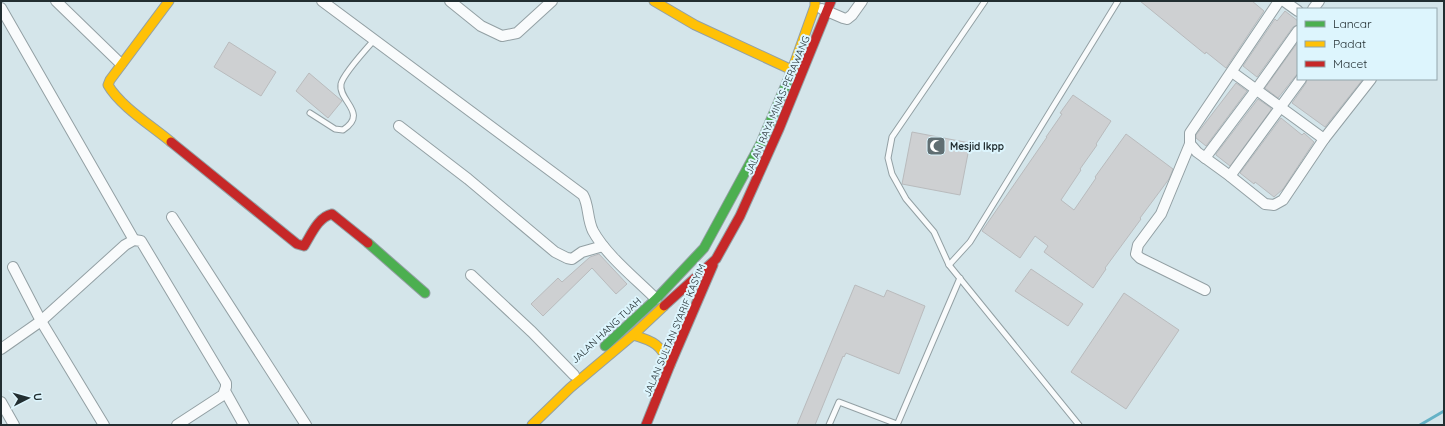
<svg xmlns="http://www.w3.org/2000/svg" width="1445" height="426" font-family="Quicksand,sans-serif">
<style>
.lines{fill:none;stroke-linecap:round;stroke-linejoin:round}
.stream{stroke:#65b2c6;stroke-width:3}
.building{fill:#ced0d2;stroke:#b9bbbd}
.lane-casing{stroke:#93a0a4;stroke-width:7}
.street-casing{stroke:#93a0a4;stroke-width:12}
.fast-casing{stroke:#93a0a4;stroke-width:11}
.slow-casing{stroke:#93a0a4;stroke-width:11}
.jam-casing{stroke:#93a0a4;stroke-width:11}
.lane{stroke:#f9fbfc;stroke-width:5}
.street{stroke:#f9fbfc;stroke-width:10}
.fast{stroke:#4caf50;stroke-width:9}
.slow{stroke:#ffc107;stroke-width:9}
.jam{stroke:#c62828;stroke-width:9}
.labels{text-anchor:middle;stroke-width:4;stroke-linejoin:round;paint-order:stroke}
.street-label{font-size:10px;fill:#222e31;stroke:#ddf5fd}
.poi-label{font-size:10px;font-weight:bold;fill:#222e31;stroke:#ddf5fd;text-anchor:start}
</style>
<rect width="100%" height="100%" fill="#d4e5ea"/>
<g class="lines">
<path class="stream" d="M1420,425L1444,411"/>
</g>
<g class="building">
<path d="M1140,1H1252L1264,11L1226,68L1206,52L1205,54Z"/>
<path d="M1285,11L1298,21V25L1293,27L1257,77L1243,66L1275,19L1277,21Z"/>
<path d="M229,42L276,72L261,96L214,67Z"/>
<path d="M1298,42V73L1278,98L1265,88Z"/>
<path d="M309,73L342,101L328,118L296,91Z"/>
<path d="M1307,79H1363L1325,127L1292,103L1306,83Z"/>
<path d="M1236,83L1247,91L1206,146L1196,138V135Z"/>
<path d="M1073,95L1111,121L1096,144L1097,145L1080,169L1081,170L1061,200L1074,210L1096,178L1095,177L1126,134L1173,169L1169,179L1140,218L1141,219L1105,268L1106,269L1093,288L1044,252L1048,246L1035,236L1020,258L982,231L1047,137H1046L1062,114L1060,113Z"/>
<path d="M1258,99L1271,108V110L1230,166L1216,155V154Z"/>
<path d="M1281,118L1302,135L1304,133L1314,142L1283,189L1274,197L1255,182L1254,184L1240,173Z"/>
<path d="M912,132L970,143L960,195L902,184Z"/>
<path d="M599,254L627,284L616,294L592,268L543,316L531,304L558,278L562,282L590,257Z"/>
<path d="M1031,269L1083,304L1068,326L1015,291Z"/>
<path d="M855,285L884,297L887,290L925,306L899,374L846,353L844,357L843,356L815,425H797Z"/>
<path d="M1124,293L1179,330L1126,409L1071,372Z"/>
</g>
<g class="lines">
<defs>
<g id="lane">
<path d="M985,1L892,137L888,158L892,174L906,199L934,232L949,265L1079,425"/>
<path d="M310,113L335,129L343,130C369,113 338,101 341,84C343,74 367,48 375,39"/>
<path d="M949,265L970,242L1118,1"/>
<path d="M829,425L839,402L897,424"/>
<path d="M897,425L960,278"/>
</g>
<g id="street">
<path d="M56,1L121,64"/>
<path d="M322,1L583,195C589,205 587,219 593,231C606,255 636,279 656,299"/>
<path d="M450,1L481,26L502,36L517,33L552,1"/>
<path d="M1279,1L1190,133V144L1197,152L1230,176L1265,204L1274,205L1283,200L1324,139L1371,79"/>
<path d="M1284,1L1298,11"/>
<path d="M1,8L134,240"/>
<path d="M822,9L843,18L847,19L852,15L862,1"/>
<path d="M1313,9L1319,1"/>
<path d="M1232,72L1324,139"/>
<path d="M399,126L468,179L555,252L567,258L572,259L582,252L603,246"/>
<path d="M1190,144L1161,214L1138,245L1136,254L1140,258L1205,290"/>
<path d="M1205,158L1256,90L1298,31"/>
<path d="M1230,176L1301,79"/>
<path d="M172,217L306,425"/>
<path d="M13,267L41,321L104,425"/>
<path d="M471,275L532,332L574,375"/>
<path d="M1,349L41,321L125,245L134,240L141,241L226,383V387L223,395L177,425"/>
<path d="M225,391L244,425"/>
<path d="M1,402L14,425"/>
</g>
<g id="fast">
<path d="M368,243L425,293"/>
<path d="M605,346L656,299L704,248L761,143L791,73"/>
</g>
<g id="slow">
<path d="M169,1L110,80L108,85C120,106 152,126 171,142"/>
<path d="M654,1L695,25L792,70"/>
<path d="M791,73L815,6V1"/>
<path d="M633,335C654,341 661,345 670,365"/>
<path d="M532,425L570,388L633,335L664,306"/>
</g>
<g id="jam">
<path d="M171,142L297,244L304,246C311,235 318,217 332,214L368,243"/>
<path d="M664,306L716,259L740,216L779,129L831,1"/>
<path d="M646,425L670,365L713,265"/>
</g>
</defs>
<use href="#lane" class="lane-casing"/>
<use href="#street" class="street-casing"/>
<use href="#fast" class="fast-casing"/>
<use href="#slow" class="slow-casing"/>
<use href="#jam" class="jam-casing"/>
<use href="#lane" class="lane"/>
<use href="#street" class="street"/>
<use href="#fast" class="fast"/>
<use href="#slow" class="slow"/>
<use href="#jam" class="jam"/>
</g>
<defs>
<symbol id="mosque-square" viewBox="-11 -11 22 22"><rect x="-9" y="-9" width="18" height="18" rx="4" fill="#606e72" stroke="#ddf5fd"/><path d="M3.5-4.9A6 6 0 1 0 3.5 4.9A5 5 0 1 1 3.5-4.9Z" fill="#fff"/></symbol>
</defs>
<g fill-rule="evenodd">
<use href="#mosque-square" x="925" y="135" width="22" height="22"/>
</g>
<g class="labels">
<g class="street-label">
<text transform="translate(777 105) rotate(-67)" y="4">JALAN RAYA MINAS-PERAWANG</text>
<text transform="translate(606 330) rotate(-43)" y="4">JALAN HANG TUAH</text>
<text transform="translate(674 330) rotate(-67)" y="4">JALAN SULTAN SYARIF KASYIM</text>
</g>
<g class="poi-label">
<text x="950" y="150">Mesjid Ikpp</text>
</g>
</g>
<rect width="1445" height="426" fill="none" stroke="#222e31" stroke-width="4"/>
<rect x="1297" y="8" width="140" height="72" fill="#ddf5fd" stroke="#92a5ab"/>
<rect x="1305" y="21" width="20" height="6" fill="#4caf50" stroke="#92a5ab"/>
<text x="1333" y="28" font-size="12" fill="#222e31">Lancar</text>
<rect x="1305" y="41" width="20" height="6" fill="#ffc107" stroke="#92a5ab"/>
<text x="1333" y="48" font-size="12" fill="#222e31">Padat</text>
<rect x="1305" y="61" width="20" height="6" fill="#c62828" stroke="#92a5ab"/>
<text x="1333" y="68" font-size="12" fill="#222e31">Macet</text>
<g transform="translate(28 398) rotate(84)" stroke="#ddf5fd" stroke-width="3" paint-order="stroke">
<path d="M0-3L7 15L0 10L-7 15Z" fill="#222e31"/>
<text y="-6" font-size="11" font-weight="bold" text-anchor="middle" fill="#222e31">U</text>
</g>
</svg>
